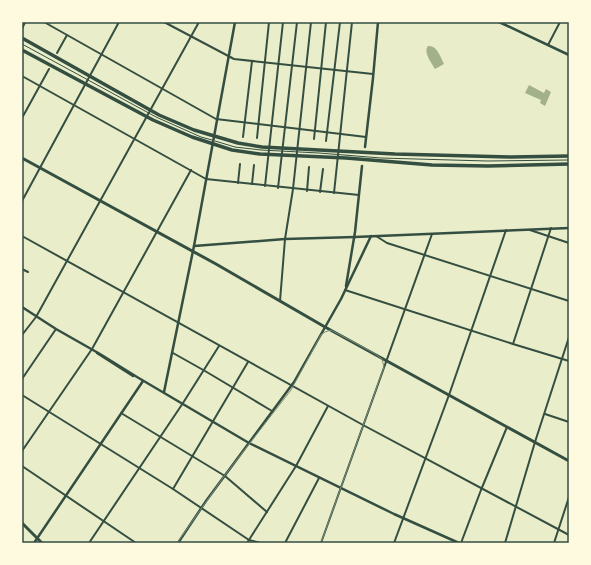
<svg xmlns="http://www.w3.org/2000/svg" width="591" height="565" font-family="Mulish,sans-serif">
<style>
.water{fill:#a3b18a}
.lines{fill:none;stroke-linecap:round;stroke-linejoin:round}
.service{stroke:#344e41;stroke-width:1}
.minor{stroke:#344e41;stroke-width:2}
.tertiary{stroke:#344e41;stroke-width:2.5}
.secondary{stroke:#344e41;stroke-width:2.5}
.primary{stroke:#344e41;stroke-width:3}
.motorway{stroke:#344e41;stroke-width:3.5}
.tram{stroke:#7c8e77;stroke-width:1}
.neatline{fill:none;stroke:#344e41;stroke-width:1.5}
</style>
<rect width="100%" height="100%" fill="#e9edc9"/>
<g class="water">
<path d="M428,46C437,45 440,56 444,64L435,69C431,62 423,52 428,46Z"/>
<path d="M529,85L544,93L546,89L551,92L545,106L540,103L541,100L525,93Z"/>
</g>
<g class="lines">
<g class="service">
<path d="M22,44L156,117L201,137L212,140"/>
<path d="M215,141L235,147L261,150L319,153L381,158L487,161L569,160"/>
</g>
<g class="minor">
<path d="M44,22L216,119L366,137"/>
<path d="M164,22L234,59L373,74"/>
<path d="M548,45L560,22"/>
<path d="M57,53L67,35"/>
<path d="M22,76L206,179L359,195"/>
<path d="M22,118L49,69"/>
<path d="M243,137L252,61"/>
<path d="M257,138L269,22"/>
<path d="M314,139L326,22"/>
<path d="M326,141L340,22"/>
<path d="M238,183L240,164"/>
<path d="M252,184L254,165"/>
<path d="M265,186L283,22"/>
<path d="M278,188L297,22"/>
<path d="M307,191L309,167"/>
<path d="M320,192L323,169"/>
<path d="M334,193L352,22"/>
<path d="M22,201L119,22"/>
<path d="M530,230L569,243"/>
<path d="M22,236L363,425L569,535"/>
<path d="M376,236L387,243L569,301"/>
<path d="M22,269L28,272"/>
<path d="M345,290L513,344L569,361"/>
<path d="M280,301L285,239L293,189L311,22"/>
<path d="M22,335L36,317L199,22"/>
<path d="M513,344L551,228"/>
<path d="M173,353L205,371L272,411"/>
<path d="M22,379L56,329"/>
<path d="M22,395L173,489L249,540L261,543"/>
<path d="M121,413L225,476L267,512"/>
<path d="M545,414L569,422"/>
<path d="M22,451L92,349L191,170"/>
<path d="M22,466L136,543"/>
<path d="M173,489L248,362"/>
<path d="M89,543L183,403L219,346"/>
<path d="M247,543L296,466L328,406"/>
<path d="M285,543L319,478"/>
<path d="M321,543L432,234"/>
<path d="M394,543L449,395L506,230"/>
<path d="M461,543L481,490L507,427"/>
<path d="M505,543L535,442L569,337"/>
<path d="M554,543L569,497"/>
</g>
<g class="tertiary">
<path d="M365,147L373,78L378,22"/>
<path d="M194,246L285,239L355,237"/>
<path d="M346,286L355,232L362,166"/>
<path d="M164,392L194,246L235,22"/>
<path d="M34,543L143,381"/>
<path d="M178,543L206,501L294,382L341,299L371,236"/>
</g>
<g class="secondary">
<path d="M499,22L569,55"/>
<path d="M22,28L25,22"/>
<path d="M355,237L569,228"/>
<path d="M22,307L56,329L100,354L137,377L249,443L394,514L459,543"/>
<path d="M97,353L133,376"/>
</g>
<g class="primary">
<path d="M22,158L216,264L325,327L569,461"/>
<path d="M22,523L42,543"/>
</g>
<g class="motorway">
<path d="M22,38L159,115L194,130L238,143L262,147L395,154L511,157L569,156"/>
<path d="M22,50L153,120L192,137L232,150L260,154L346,158L432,165L488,166L569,164"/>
</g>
<path class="tram" d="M177,543L225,475L291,390L321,335L325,332L331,330L374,353L382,359L384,367L321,543"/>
</g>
<rect width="591" height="565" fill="none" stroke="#fefae0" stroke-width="46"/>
<rect x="23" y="23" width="545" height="519" class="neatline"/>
</svg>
